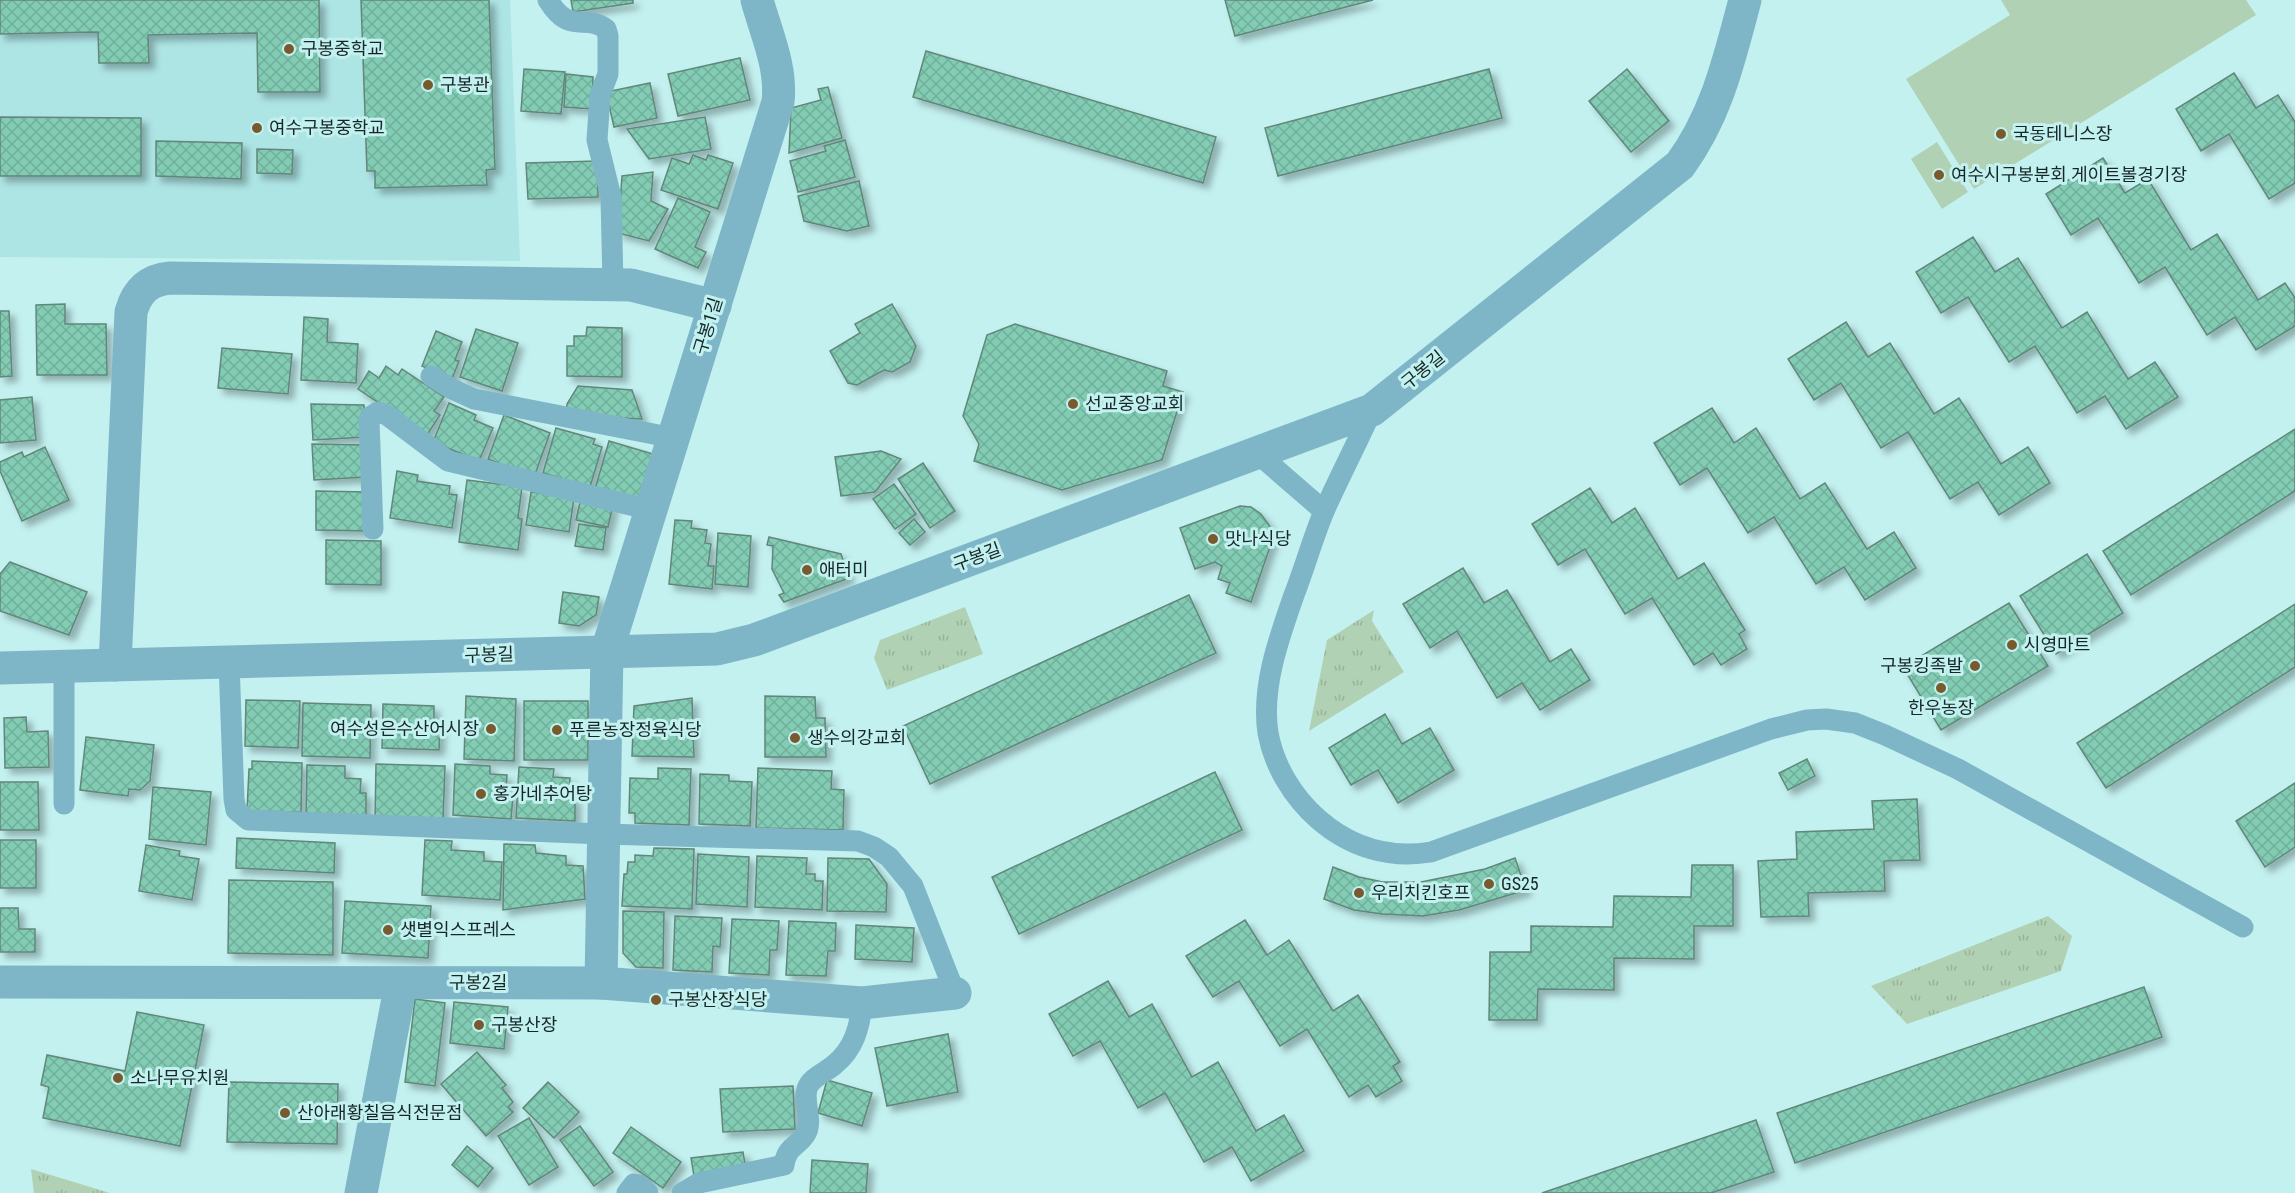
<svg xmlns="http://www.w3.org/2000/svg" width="2295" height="1193" font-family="'Roboto Condensed','Noto Sans KR',sans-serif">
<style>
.built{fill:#ade4e4}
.park{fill:url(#park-tufts)}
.pitch{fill:#b1d1b4}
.building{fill:url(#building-cross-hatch);stroke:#62877a;stroke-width:1.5;filter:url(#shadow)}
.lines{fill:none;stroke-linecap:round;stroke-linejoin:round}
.service{stroke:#7eb6c8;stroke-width:21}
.minor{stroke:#7eb6c8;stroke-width:33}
.poi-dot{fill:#775a2e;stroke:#c3f1f0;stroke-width:2}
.labels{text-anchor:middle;stroke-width:6;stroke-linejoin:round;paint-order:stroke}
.poi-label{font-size:18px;fill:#162727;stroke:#c3f1f0;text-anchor:start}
.street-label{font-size:18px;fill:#162727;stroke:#c3f1f0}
</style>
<defs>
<pattern id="park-tufts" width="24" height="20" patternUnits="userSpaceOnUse" patternTransform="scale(1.5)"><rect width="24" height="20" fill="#b1d1b4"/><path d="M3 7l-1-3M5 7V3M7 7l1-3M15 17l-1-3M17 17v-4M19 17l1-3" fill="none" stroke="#98b39b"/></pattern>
<pattern id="building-cross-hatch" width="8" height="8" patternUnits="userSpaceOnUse" patternTransform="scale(1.5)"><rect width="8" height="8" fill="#82ccb4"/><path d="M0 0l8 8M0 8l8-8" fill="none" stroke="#70af9b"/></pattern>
<filter id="shadow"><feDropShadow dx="5.5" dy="5.5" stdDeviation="3" flood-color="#0004"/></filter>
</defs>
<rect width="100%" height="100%" fill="#c3f1f0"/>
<path class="built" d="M0,0H510L520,261L0,257Z"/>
<g class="park">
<path d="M965,607L983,654L887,690L874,658L880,640Z"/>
<path d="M1374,610L1372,621L1404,672L1309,731L1327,640Z"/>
<path d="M2048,916L2072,936L2061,971L1907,1024L1871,986Z"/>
<path d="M31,1169L110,1193H34Z"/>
</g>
<g class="pitch">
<path d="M2001,0H2246L2256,15L1974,189L1906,79L2010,15Z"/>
<path d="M1937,142L1968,192L1942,209L1911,159Z"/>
</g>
<g class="building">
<path d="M0,0H319L320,92H258L257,33L148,35L149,63H99L98,32L0,34Z"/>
<path d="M361,0H489L495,169L486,170L487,185L375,188V171H367Z"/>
<path d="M571,0H633V3L573,12Z"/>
<path d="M1225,0H1373L1235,36Z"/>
<path d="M926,51L1216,137L1203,183L913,97Z"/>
<path d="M740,58L750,100L678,116L668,74Z"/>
<path d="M524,69L565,72L561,114L521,111Z"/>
<path d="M1489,69L1502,118L1278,176L1265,128Z"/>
<path d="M1627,69L1669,121L1631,152L1589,101Z"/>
<path d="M2234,73L2256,108L2278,95L2295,122V183L2269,199L2229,134L2201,151L2176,109Z"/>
<path d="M566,74L593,77L592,109L564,107Z"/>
<path d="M650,83L657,118L614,127L606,92Z"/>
<path d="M828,87L842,138L789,153L791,108L821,100L818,89Z"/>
<path d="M0,117L141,118V176H0Z"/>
<path d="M705,117L711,149L649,159L627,129Z"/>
<path d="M845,140L855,177L798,192L790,161L826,151L824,146Z"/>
<path d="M156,141L242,143L241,179L156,176Z"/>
<path d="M257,149L293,150L292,174L257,173Z"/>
<path d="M693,155L706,160L708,155L733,163L718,209L661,190L672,158L689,164Z"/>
<path d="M2103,158L2125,193L2148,179L2191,250L2217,234L2258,300L2285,283L2295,298V326L2256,350L2235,317L2207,335L2165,267L2139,283L2098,218L2071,235L2046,194Z"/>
<path d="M597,161L598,197L528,199L526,163Z"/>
<path d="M653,172L651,201L668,209L649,241L618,233L622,176Z"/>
<path d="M859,181L869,226L847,231L804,221L798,196Z"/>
<path d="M678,198L710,212L695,247L706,252L698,268L655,249Z"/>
<path d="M1973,237L1995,272L2018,258L2062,328L2087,312L2128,379L2155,362L2178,397L2126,429L2105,396L2077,413L2035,346L2009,362L1968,297L1941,313L1916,272Z"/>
<path d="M65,304V324H106L107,375H37L36,305Z"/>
<path d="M892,304L916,346L910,362L892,372L884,370L857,385L848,383L830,351L860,333L855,324Z"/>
<path d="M0,311H9L12,376L0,377Z"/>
<path d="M304,317L328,319L327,342L358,344L356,383L301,380Z"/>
<path d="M1846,322L1868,357L1890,343L1934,414L1959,398L2001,464L2028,447L2050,483L1999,515L1978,482L1950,499L1908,432L1881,448L1841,383L1814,400L1788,359Z"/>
<path d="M1015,324L1167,371L1163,386L1183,392L1162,460L1062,490L974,461L979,444L963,416L987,335Z"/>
<path d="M587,327L622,328V377L567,376V346H574V336H586Z"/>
<path d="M476,329L518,343L502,391L460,377Z"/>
<path d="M436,331L462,342L455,360L459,361L452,379L422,366Z"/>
<path d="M222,348L292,354L288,394L218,388Z"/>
<path d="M386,366L398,375L402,369L444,397L434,411L440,415L427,435L358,389L369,371L379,378Z"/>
<path d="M578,386L632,390L642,419L566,416L567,404Z"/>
<path d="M32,397L36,440L0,443V400Z"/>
<path d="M449,403L476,415L474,420L493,428L479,461L433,442Z"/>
<path d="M311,404L364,405L366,437L313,440Z"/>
<path d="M1712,408L1734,443L1756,428L1800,499L1825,483L1867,549L1894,532L1916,568L1865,600L1844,567L1816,584L1774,517L1748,533L1707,468L1680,485L1654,443Z"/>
<path d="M504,415L550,433L534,477L488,459Z"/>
<path d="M556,428L595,439L593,444L602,447L590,487L543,473Z"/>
<path d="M2295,429V491L2131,595L2103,551Z"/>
<path d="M609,441L653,454L639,502L595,489Z"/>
<path d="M312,444L365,445L367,477L314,480Z"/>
<path d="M45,447L69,500L22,521L0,471V462L22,452L24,457Z"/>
<path d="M881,451L901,459L875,492L841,496L835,457Z"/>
<path d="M923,463L955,511L930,528L898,479Z"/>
<path d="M397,471L418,475L417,481L450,486L449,494L457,495L452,528L390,518Z"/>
<path d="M467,480L522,487L518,518L522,519L518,550L459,542Z"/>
<path d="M894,484L916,514L895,529L873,499Z"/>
<path d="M1590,488L1612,523L1635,508L1678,579L1704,563L1745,630L1739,634L1747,649L1721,665L1713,653L1694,665L1652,598L1625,614L1585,549L1558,565L1532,524Z"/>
<path d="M316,491L368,492V531L316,530Z"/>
<path d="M531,492L574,498L569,532L526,525Z"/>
<path d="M581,498L613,505L608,527L576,520Z"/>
<path d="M1240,506L1251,507L1261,514L1269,525L1273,538L1251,602L1226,593L1230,583L1218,579L1222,566L1215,562L1195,569L1180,528Z"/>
<path d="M914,519L925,532L910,545L899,533Z"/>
<path d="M675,520L692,521L691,528L707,530L705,543L711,544L708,566H714L712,589L669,584Z"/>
<path d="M579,524L606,528L603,550L575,546Z"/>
<path d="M718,533L751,536L748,587L715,584Z"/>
<path d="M769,537L841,554L849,578L784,602L779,595L784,593L772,569L773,546L767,545Z"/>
<path d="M326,540L381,541V585L326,584Z"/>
<path d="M2087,554L2123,613L2056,654L2020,596Z"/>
<path d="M10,562L87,592L69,635L0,611V574Z"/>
<path d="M1463,568L1484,603L1507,590L1550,662L1571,649L1590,680L1540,710L1522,683L1497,698L1457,631L1430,648L1403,604Z"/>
<path d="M563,592L599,597L596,615L579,626L559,623Z"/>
<path d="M1189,595L1216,653L930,784L903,726Z"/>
<path d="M2009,603L2048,666L1941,730L1903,667Z"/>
<path d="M2295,604V667L2106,788L2077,743Z"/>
<path d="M466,696L516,699L514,761L464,759Z"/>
<path d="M765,696L815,697L816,718H825L826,757H765Z"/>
<path d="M692,698L694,757L632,756L634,706Z"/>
<path d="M246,700L300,701L298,748L245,746Z"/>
<rect x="524" y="701" width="64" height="59"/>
<path d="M303,703L371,705L370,758L302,756Z"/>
<path d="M383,704L434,706V727H440L439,750L382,748Z"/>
<path d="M1385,714L1402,744L1430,728L1454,770L1398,803L1378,770L1351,785L1329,748Z"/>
<path d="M26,717L27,732L48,731L49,767L5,768L4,718Z"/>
<path d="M86,737L154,745L150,781L140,790L129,789L128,796L80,790Z"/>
<path d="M1807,759L1815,776L1788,790L1779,773Z"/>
<path d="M252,761L302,763L301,812L247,811L249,769H252Z"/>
<path d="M376,764L445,766L443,820L375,818Z"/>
<path d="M455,764L490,766V774L507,775L506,795H513L511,819L453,815Z"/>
<path d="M307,765L345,766V778L361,779L360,793H366V815L306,814Z"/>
<path d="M519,767L554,769L553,777L570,778L569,798H575V821L516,818Z"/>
<path d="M658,768L691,769L689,825L635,823V813H629L630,778L658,779Z"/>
<path d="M758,768L832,771L831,789L844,790L843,830L756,828Z"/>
<path d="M1215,772L1242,830L1019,934L992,877Z"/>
<path d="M700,774L729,775V781L752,782L750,826L699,824Z"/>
<path d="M0,782H38L39,830H0Z"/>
<path d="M2295,783V847L2265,867L2236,821Z"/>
<path d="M153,787L211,792L206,845L149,839Z"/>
<path d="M1917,799L1920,860L1884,861L1885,891L1808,893L1809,916L1761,917L1758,861L1797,859L1796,832L1874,829L1872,801Z"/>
<path d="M237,838L335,843L334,873L236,868Z"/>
<rect x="0" y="840" width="36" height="48"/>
<path d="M425,840L452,841L451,850L484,852V861L502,862L500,900L422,895Z"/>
<path d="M504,844L535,845L536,853L566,856V865L583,866L585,899L503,910Z"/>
<path d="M146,845L180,851L179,856L199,859L192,900L139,891Z"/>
<path d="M654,848L694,849L692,909L622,906L624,874H627L628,862H635V855L653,856Z"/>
<path d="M698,854L749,857L747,907L696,904Z"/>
<path d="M757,856L807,858L806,874H815V881H823L822,910L755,907Z"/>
<path d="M828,858L869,859L887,884L886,912L827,911Z"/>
<path d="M1515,858L1526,890L1459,910L1423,916L1382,914L1354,910L1324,899L1333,867L1359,877L1383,882H1421L1485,869Z"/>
<path d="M1692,865H1733V926H1694V959L1614,958V990L1538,989L1537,1020H1489L1490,952H1531V926L1613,927L1614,896L1691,897Z"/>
<path d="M229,880L333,882V955L228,953Z"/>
<path d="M345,901L431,906L428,958L342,953Z"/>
<path d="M0,908H18L19,929H35V952H0Z"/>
<path d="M623,911L664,912L663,968L636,967L623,953Z"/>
<path d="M675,916L722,918L720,947L713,946L712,972L673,970Z"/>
<path d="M732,919L779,921L777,950H770L769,975L729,973Z"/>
<path d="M1245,920L1267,955L1289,940L1333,1011L1358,995L1400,1062L1393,1066L1402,1081L1376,1097L1368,1085L1349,1097L1307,1029L1280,1046L1239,981L1213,997L1186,956Z"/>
<path d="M789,921L836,923L835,951H828L826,976L786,975Z"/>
<path d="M856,925L914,928L912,962L855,959Z"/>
<path d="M1108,981L1129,1017L1152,1004L1192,1077L1218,1062L1256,1131L1284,1115L1304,1151L1251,1181L1232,1147L1204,1162L1165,1093L1138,1108L1100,1041L1073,1056L1049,1014Z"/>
<path d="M2144,987L2162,1037L1795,1163L1777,1113Z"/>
<path d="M415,999L445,1003L435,1086L405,1082Z"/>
<path d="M454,1002L508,1007L504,1049L450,1043Z"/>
<path d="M137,1012L204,1025L180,1146L43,1118L49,1087L41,1085L47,1055L125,1071Z"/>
<path d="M948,1034L958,1092L887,1106L875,1048Z"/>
<path d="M477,1052L506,1085L502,1088L513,1102L508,1107L513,1112L486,1136L441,1084Z"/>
<path d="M827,1080L872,1093L862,1126L818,1113Z"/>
<path d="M229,1082L338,1084L337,1144L227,1142Z"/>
<path d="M548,1082L579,1112L554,1138L523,1108Z"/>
<path d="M793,1086L795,1129L723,1132L720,1089Z"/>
<path d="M529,1118L558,1167L529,1185L498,1136Z"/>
<path d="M1756,1120L1774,1172L1711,1193H1542Z"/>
<path d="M580,1126L613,1172L594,1186L560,1140Z"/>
<path d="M631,1127L681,1162L663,1188L613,1153Z"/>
<path d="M467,1146L493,1168L478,1187L452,1165Z"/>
<path d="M743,1152L746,1170L694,1176L691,1158Z"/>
<path d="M812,1160L868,1164L866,1193H810Z"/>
</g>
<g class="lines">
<g class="service">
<path d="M548,0C570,36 584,13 606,29L608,36V74L600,95L597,140L611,197L613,285"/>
<path d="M431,376L452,389L474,399L674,438"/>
<path d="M1372,410C1357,443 1340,476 1325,509C1313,537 1305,567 1294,595C1279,638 1261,687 1268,733C1274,766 1293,797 1318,819C1350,847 1389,859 1431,852L1771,729L1807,720L1826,719L1855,723L1885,735L1958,769L2243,927"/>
<path d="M1257,453L1324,511"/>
<path d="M373,529L369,421L370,417L378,412L387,415L448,461L651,510"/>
<path d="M229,662L234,799L236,810L248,820L603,834L858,841L874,847L889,857L913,886L955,993"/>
<path d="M64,804V666"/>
<path d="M627,1193L634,1184L640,1185L648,1193"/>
<path d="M682,1193L699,1183L784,1165C787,1146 796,1148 805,1135C814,1123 803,1103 807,1089C810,1078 826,1072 834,1065C854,1049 860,1027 862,1003"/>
</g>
<g class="minor">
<path d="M115,665L131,312C137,291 148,280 170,278L631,285L715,306"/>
<path d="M0,668L717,649L754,640L1372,410L1680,165C1717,114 1729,60 1745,0"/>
<path d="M0,982L601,983L862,1003L955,993"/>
<path d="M601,983L607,651L778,102C782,67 766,33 757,0"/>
<path d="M361,1193L401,983"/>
</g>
</g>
<g class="poi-dot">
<circle cx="289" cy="49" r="6"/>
<circle cx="428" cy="85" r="6"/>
<circle cx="257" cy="128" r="6"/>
<circle cx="2001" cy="134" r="6"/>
<circle cx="1939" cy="175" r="6"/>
<circle cx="1073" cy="404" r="6"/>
<circle cx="1213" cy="539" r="6"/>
<circle cx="807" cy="570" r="6"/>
<circle cx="2012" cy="645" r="6"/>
<circle cx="1975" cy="666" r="6"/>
<circle cx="1941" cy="688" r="6"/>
<circle cx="491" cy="729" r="6"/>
<circle cx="557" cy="730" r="6"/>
<circle cx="795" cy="738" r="6"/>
<circle cx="481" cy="794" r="6"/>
<circle cx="1489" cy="884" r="6"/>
<circle cx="1359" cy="893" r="6"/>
<circle cx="388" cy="930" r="6"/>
<circle cx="656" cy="1000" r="6"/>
<circle cx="479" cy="1025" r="6"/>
<circle cx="118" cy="1078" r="6"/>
<circle cx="285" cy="1113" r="6"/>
</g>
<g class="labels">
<g class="poi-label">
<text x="301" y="55">구봉중학교</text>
<text x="440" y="91">구봉관</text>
<text x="269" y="134">여수구봉중학교</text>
<text x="2013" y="140">국동테니스장</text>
<text x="1951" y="181">여수시구봉분회 게이트볼경기장</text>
<text x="1085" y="410">선교중앙교회</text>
<text x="1225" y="545">맛나식당</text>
<text x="819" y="576">애터미</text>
<text x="2024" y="651">시영마트</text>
<text x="1963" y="672" text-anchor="end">구봉킹족발</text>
<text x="1941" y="714" text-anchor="middle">한우농장</text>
<text x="479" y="735" text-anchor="end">여수성은수산어시장</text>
<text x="569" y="736">푸른농장정육식당</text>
<text x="807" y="744">생수의강교회</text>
<text x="493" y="800">홍가네추어탕</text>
<text x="1501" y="890">GS25</text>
<text x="1371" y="899">우리치킨호프</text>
<text x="400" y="936">샛별익스프레스</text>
<text x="668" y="1006">구봉산장식당</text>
<text x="491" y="1031">구봉산장</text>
<text x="130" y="1084">소나무유치원</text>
<text x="297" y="1119">산아래황칠음식전문점</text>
</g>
<g class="street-label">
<text transform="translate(708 326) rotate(-73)" y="6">구봉1길</text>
<text transform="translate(1423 370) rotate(-39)" y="6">구봉길</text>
<text transform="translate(977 557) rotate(-20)" y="6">구봉길</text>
<text transform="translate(489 655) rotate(-2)" y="6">구봉길</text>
<text x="478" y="989">구봉2길</text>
</g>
</g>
</svg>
